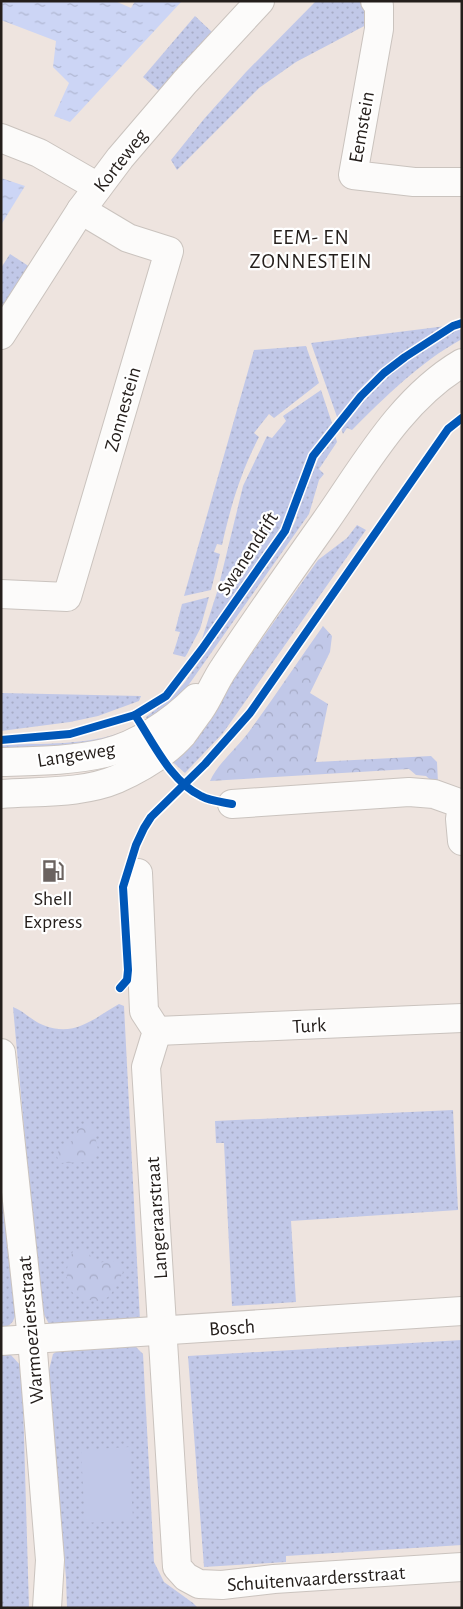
<svg xmlns="http://www.w3.org/2000/svg" width="463" height="1609" font-family="'Alegreya Sans',sans-serif">
<style>
.grass{fill:url(#grass-dots)}
.forest{fill:url(#forest-crowns)}
.pitch{fill:#c1c8e8}
.water{fill:url(#water-ripples)}
.lines{fill:none;stroke-linecap:round;stroke-linejoin:round}
.minor-casing{stroke:#cac3be;stroke-width:30}
.major-casing{stroke:#cac3be;stroke-width:30}
.minor{stroke:#fcfbfa;stroke-width:28}
.major{stroke:#fcfbfa;stroke-width:28}
.cycleway-casing{stroke:#fff;stroke-width:11}
.cycleway{stroke:#0057b8;stroke-width:8}
.labels{text-anchor:middle;stroke-width:4.5;stroke-linejoin:round;paint-order:stroke}
.street-label{font-size:20px;fill:#241e1b;stroke:#fff}
.poi-label{font-size:20px;fill:#241e1b;stroke:#fff}
.neighbourhood-label{font-size:21px;letter-spacing:1px;fill:#241e1b;stroke:#fff}
</style>
<defs>
<pattern id="grass-dots" width="8" height="8" patternUnits="userSpaceOnUse" patternTransform="scale(1.25)"><rect width="8" height="8" fill="#c1c8e8"/><path d="M2 2h.1M6 6h.1" fill="none" stroke="#a6abc6" stroke-width="1.8" stroke-linecap="round"/></pattern>
<pattern id="forest-crowns" width="20" height="18" patternUnits="userSpaceOnUse" patternTransform="scale(1.25)"><rect width="20" height="18" fill="#c1c8e8"/><path d="M2 6a3 3 0 1 1 6 0M12 15a3 3 0 1 1 6 0" fill="none" stroke="#a6abc6"/></pattern>
<pattern id="water-ripples" width="26" height="14" patternUnits="userSpaceOnUse" patternTransform="scale(1.25)"><rect width="26" height="14" fill="#ccd5f5"/><path d="M2 4q2-2 4 0t4 0M15 11q2-2 4 0t4 0" fill="none" stroke="#afb6d1"/></pattern>
</defs>
<rect width="100%" height="100%" fill="#eee4df"/>
<g class="grass">
<path d="M316,1H363L370,23L296,62L259,88L177,170L171,160L204,119L246,72Z"/>
<path d="M195,16L214,34L159,91L143,77Z"/>
<path d="M10,254L30,267L1,312V268Z"/>
<path d="M462,324V339C420,362 385,397 352,430L347,428L343,434L311,343Z"/>
<path d="M306,346L319,383L274,418L269,414L254,433L259,437C240,474 231,505 222,545L217,544L214,552L220,554L211,590L184,596L254,350Z"/>
<path d="M321,390L332,423L314,447L302,471L282,526L201,642L218,589L243,486L267,436L272,438L286,421L283,416Z"/>
<path d="M335,435L337,442L319,469L324,474L319,480L309,514L185,690L148,723L146,717L173,696L185,682L291,530L296,520L298,509L318,459Z"/>
<path d="M357,525L366,530L223,733L185,773L167,757L220,698L318,560L347,538Z"/>
<path d="M209,597L200,629L187,654L185,657L173,654L180,632L175,631L182,604Z"/>
<path d="M1,693L141,696L139,701L98,716L70,722L1,731Z"/>
<path d="M125,731L129,737L115,742L1,753V745C42,743 87,746 125,731Z"/>
<path d="M119,1004L124,1006L140,1321L67,1329L49,1324L40,1307L13,1007C24,1011 32,1021 43,1025C75,1038 94,1018 119,1004Z"/>
<path d="M453,1110L458,1210L291,1221L296,1302L232,1306L224,1143H216L215,1121Z"/>
<path d="M1,1178L17,1309C14,1320 13,1326 1,1328Z"/>
<path d="M462,1340V1545L286,1556V1562L204,1567L188,1356Z"/>
<path d="M132,1343L143,1354L154,1562L164,1582L193,1603L198,1608H67L66,1578L48,1374L53,1354L62,1348Z"/>
<path d="M1,1351L10,1354L22,1367L29,1608H1Z"/>
</g>
<g class="forest">
<path d="M323,626L332,636L330,652L310,693L328,704L316,762L431,756L437,762L438,783L436,785L426,776L416,775L409,769L210,781C218,763 236,749 248,733C274,698 298,661 323,626Z"/>
<path d="M85,1125L93,1127L98,1150L87,1162L59,1163L57,1156L59,1149L75,1139L77,1130Z"/>
<path d="M80,1249L89,1254L96,1263C112,1262 114,1256 123,1272C109,1301 106,1307 74,1295C64,1276 65,1271 73,1251Z"/>
</g>
<path class="pitch" d="M129,1447L133,1520L85,1523L81,1450Z"/>
<g class="water">
<path d="M1,1H115L131,8L135,1H182L70,122L54,116L69,83L53,67L56,41L1,20Z"/>
<path d="M1,178L25,186L1,225Z"/>
</g>
<g class="lines">
<defs>
<g id="minor">
<path d="M375,1L379,6V29L353,175L414,182H462"/>
<path d="M1,138L39,153L98,187"/>
<path d="M1,335L81,210L120,158L185,82L260,1"/>
<path d="M1,594L67,597L169,251L128,238L81,210"/>
<path d="M232,804L409,792L434,794L462,804L460,819L462,841"/>
<path d="M138,873L144,1011L157,1031L146,1067L177,1567L186,1577L199,1584L222,1585L274,1579L462,1567"/>
<path d="M157,1031L462,1018"/>
<path d="M1,1053L32,1339L50,1560L47,1608"/>
<path d="M1,1341L462,1311"/>
</g>
<g id="major">
<path d="M1,762C36,761 71,761 105,753C138,745 172,722 196,698"/>
<path d="M1,794C38,791 82,794 117,779C139,769 166,753 182,735C188,727 194,718 200,710C209,697 215,681 224,668C257,618 291,570 325,522C365,465 401,399 462,363"/>
</g>
</defs>
<use href="#minor" class="minor-casing"/>
<use href="#major" class="major-casing"/>
<use href="#minor" class="minor"/>
<use href="#major" class="major"/>
<defs>
<g id="cycleway">
<path d="M135,715L166,696L202,649L285,531L313,456L361,396L384,373L405,357L453,326L462,323"/>
<path d="M1,740L70,734L135,715C153,742 171,782 201,796C210,801 222,802 232,804"/>
<path d="M120,988L127,980L128,970L123,887L136,845L144,828L151,817L205,764L250,713L448,429L462,418"/>
</g>
</defs>
<use href="#cycleway" class="cycleway-casing"/>
<use href="#cycleway" class="cycleway"/>
</g>
<defs>
<symbol id="fuel-bare" viewBox="-9 -9 18 18"><path d="M-5.5-6h7V0h2V4h1.3V-2.5L3-4.5l.8-.8L6-3V5H2.5V1h-1V6h-7ZM-4.2-4.7v3.2H.2V-4.7Z" fill="#6b6360" stroke="#fff" stroke-width="2.5" paint-order="stroke"/></symbol>
</defs>
<g fill-rule="evenodd">
<use href="#fuel-bare" x="37" y="855" width="32" height="32"/>
</g>
<g class="labels">
<g class="street-label">
<text transform="translate(361 127) rotate(-80)" y="7">Eemstein</text>
<text transform="translate(120 160) rotate(-52)" y="7">Korteweg</text>
<text transform="translate(122 409) rotate(-74)" y="7">Zonnestein</text>
<text transform="translate(247 553) rotate(-57)" y="7">Swanendrift</text>
<text transform="translate(76 754) rotate(-9)" y="7">Langeweg</text>
<text transform="translate(309 1025) rotate(-3)" y="7">Turk</text>
<text transform="translate(156 1218) rotate(-94)" y="7">Langeraarstraat</text>
<text transform="translate(232 1327) rotate(-4)" y="7">Bosch</text>
<text transform="translate(30 1330) rotate(-95)" y="7">Warmoeziersstraat</text>
<text transform="translate(316 1578) rotate(-4)" y="7">Schuitenvaardersstraat</text>
</g>
<g class="poi-label">
<text x="53" y="905">Shell<tspan x="53" dy="23">Express</tspan></text>
</g>
<g class="neighbourhood-label">
<text x="311" y="244">EEM- EN<tspan x="311" dy="24">ZONNESTEIN</tspan></text>
</g>
</g>
<rect width="463" height="1609" fill="none" stroke="#241e1b" stroke-width="5"/>
</svg>
